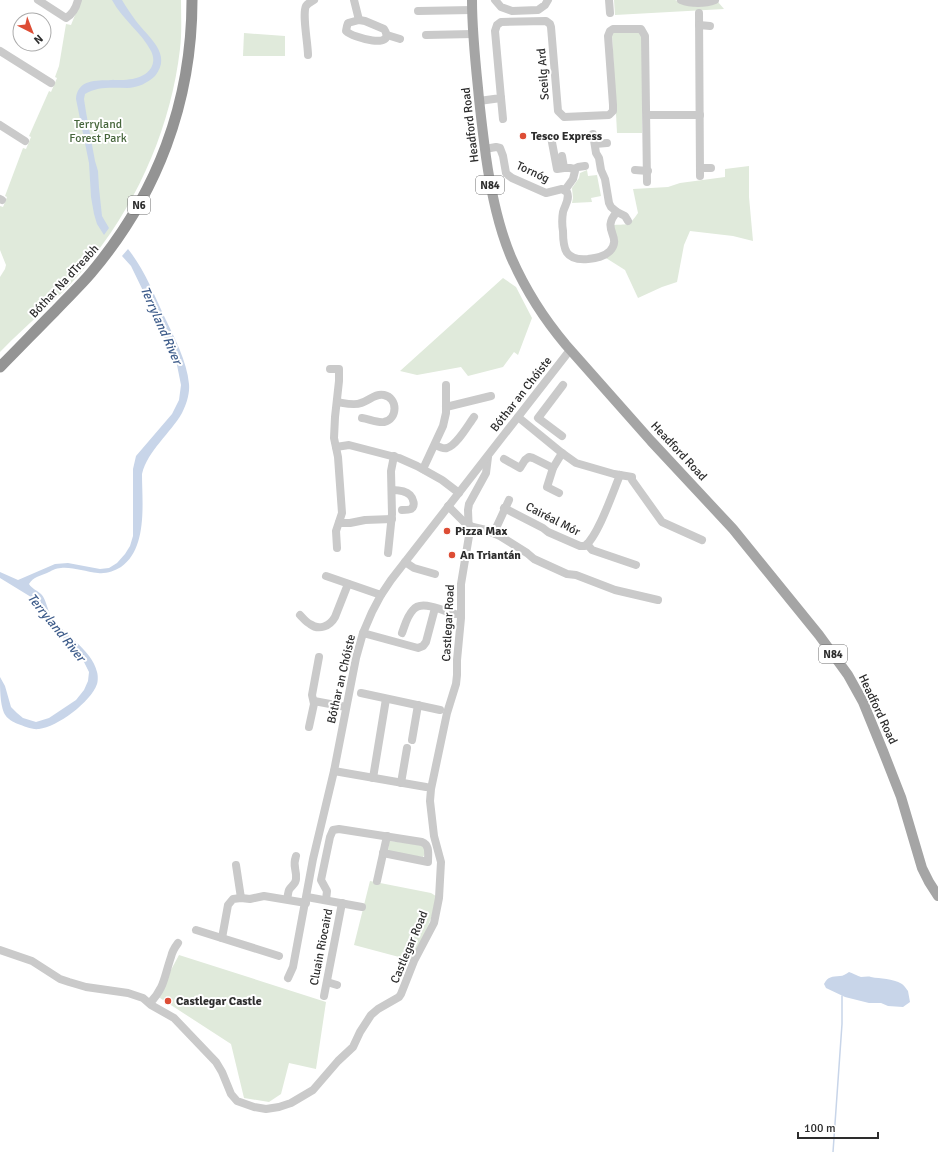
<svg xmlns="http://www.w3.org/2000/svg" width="938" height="1152" font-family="Signika,sans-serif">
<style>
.green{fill:#e0eadb}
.water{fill:#c8d5e9}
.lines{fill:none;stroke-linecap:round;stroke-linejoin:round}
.stream{stroke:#c8d5e9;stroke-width:1.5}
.minor{stroke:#cacaca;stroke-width:8}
.major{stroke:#a5a5a5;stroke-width:10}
.highway{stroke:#949494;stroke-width:11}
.poi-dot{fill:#dd4d35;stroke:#fff;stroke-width:1.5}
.labels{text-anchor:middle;stroke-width:4;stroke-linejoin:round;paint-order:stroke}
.shield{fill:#fff;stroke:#6c6c6c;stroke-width:1}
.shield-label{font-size:11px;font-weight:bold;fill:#2d2d2d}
.street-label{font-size:12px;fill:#2d2d2d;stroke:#fff}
.park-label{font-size:12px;fill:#47663c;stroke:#fff}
.poi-label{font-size:12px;font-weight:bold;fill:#2d2d2d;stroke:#fff;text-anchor:start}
.water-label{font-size:13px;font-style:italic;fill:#3f5d8b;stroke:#fff}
</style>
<rect width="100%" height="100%" fill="#fff"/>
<g class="green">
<path d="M81,0H181C181,16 182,33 180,49C171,126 139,200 90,261C64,295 30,321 0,352V277L5,269L6,265L0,250V206L3,207L7,197L5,196L23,148L26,149L31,137L29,136L49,91L51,92L57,78L55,77L59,66L66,24L71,25Z"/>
<path d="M614,0H675L689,5L718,2L724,9L615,15Z"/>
<path d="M615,32L640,33L642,36V133H617L612,34Z"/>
<path d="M244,33L285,36V56H243Z"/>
<path d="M749,166V197L753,241L733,236L690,231L684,245L677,282L662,287L638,298L625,270L606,258L612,253L614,225C629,224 629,226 638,213L633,189L668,187L680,183L725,177V169Z"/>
<path d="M587,170L588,176L597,175L601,196L591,198L592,202L572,203L573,198L572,188L579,178L580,173Z"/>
<path d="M503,278L516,287L532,318L518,355L514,352L503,367L468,376L461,367L417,375L400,371Z"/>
<path d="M389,841L424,845L426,852L423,857L388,852Z"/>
<path d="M370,881L431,893L439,898L414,961L354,945Z"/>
<path d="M179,955L326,1002L316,1069L289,1063L281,1094L269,1102L244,1098L231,1044L157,996Z"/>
</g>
<g class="water">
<path d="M112,0H122C126,7 131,14 136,21C148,37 173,54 155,76C148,83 137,88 127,88C113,88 98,86 85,94L84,99L86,112L95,161L98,171L99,188L102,216L109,228L104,235L97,224L94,214L91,197L89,163L76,99C79,64 134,94 151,68C154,63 154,57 151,51C142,33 122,19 112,0Z"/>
<path d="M128,249C144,269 153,292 164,316C174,337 187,361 189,384C190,394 186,405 182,413C170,434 148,450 142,474C142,502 148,548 121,567C114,571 106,574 98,573C85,572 74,567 61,568C56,568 51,571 47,573C40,576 33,577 29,584C32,589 37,590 41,594C46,599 47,609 51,616C63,635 92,649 97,672C98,675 98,681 97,684C91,702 57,727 39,729C32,730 24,726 18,724C13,722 7,719 4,713C0,703 0,689 0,677L5,686L11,707L17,713L23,718L36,722L49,718L76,700L84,690L88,681L89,672L84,662L48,621L31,597L0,578V572L18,580L55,564L68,563L100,569L109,568L117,563L125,554L130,546L133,536V469L136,456L172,414L179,400L181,385L177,365L147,299L131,266L122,256Z"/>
<path d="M849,972C852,973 858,976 861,977C864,977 868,976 871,977C881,979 892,978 902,984C905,986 906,989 908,991L910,1002L903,1007L888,1006L881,1003H869L845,997L826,988L824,984C828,976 832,977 840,976C843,976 846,974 849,972Z"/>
</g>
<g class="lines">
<path class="stream" d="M833,1152L842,1024V996"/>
<g class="minor">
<path d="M38,0L66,18C73,14 76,8 78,0"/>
<path d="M354,0L359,20"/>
<path d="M495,0L501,7L512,11L538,10L545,5L548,0"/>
<path d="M609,0L610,13"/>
<path d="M681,0C691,4 705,4 715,0"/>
<path d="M418,11L472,10"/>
<path d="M699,13L700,176"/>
<path d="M359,20L365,21L384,29C397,50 353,38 346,31L347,26L348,23Z"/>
<path d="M699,25L710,26"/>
<path d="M387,35L400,39"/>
<path d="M426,35L473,34"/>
<path d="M0,51L51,83"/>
<path d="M308,55C308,44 302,14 306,6C308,3 311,2 314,0"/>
<path d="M501,98L503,119"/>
<path d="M479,101L501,98L495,31L497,25L501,22L546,21L550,24L551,27L558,111L564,117L609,115L613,111V105L608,36L610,31L613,29H641L645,36L647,182"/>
<path d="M647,115H700"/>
<path d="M0,125L25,141"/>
<path d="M593,134L596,153L599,158L601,170L605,179L609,203L611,207L617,212"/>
<path d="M551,137L557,169L564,168"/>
<path d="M595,144L607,143"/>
<path d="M485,149L496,147L500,148L503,156L506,173L508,175L512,178L546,193L562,189L567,192C570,199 565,205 563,212C562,218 562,225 563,231C563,249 565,261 588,259C596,258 604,257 610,251C623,236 600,230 617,212L625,216L628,221"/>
<path d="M562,156L564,168H570L574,169L575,171L573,179L565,190"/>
<path d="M700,168H711"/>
<path d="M574,169L578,167L585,166"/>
<path d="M635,170L648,171"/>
<path d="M0,199L2,200"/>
<path d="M330,369H339V381L335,417L334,438L338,457L342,513L336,531L337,548"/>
<path d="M337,402C344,403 354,406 361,403C369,401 375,393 384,395C398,398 398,419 384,422C377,423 369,419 362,418"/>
<path d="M446,407L491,396"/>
<path d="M518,417L562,453L576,463L614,474L632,477V480L662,522L702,540"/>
<path d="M562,436L538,418L563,385"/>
<path d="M435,445C439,447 443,449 447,448C457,445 468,425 474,417"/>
<path d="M336,447L349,445L399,458L417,466L442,480L459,493"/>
<path d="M504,459L520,468L525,460L529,457L533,458L553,468"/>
<path d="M423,469L443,426L446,413V385"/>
<path d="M392,490C397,490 406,491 410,495C413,498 416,506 411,509C409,510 404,510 402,510"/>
<path d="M559,493L547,487L553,468L562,453"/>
<path d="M448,506L465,523L473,527L486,530L500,536L527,553L534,559L567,574L576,575L615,590L658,600"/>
<path d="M504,508L543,528L548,532L580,546H585C598,536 613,492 620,475"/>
<path d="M339,523H350L365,520L392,519"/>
<path d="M497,526L509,500"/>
<path d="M587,544L592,550L636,565"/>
<path d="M388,553L392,514L391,471L394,456"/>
<path d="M405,562L414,568L435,574"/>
<path d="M326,576L381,595"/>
<path d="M300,615C303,618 306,622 310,624C319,631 330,626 335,617L348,584"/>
<path d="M363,633L418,648L423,646L426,642L435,608"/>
<path d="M402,633C405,625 407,616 413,610C421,599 443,611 455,614"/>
<path d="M361,693L440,710"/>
<path d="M314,701L346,707"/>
<path d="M309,727L314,704L312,695L319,657"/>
<path d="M412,740L418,705"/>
<path d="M334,771L426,787"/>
<path d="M373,778L386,699"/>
<path d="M401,783L407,748"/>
<path d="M236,865L241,898"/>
<path d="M377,881L387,836"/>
<path d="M307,897L362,907"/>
<path d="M287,899C288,896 288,892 289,890C291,886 296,884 296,879C297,869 292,867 296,856"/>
<path d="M326,900L327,891L321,880L330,837L333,830L339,829L422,842C430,845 428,854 428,862L383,853"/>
<path d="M196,930L279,956"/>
<path d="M222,938L228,905L233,899L241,898L250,899L264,896L306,903"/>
<path d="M0,950L32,961L60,979L69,982L86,987L128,993L143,998L151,1005L174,1018L216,1062L222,1072L231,1094L237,1101L254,1107L266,1109L279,1107L291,1103L313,1090L338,1061L353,1047L360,1032L371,1015L378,1009L399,997L401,994L414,961L434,923L439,898L441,862L434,836L430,801L431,789L447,713L456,684L457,675V660L461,618V584L469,536L468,510L469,504L486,473L488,457"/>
<path d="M288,978L293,967L313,859L334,771L356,658L363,633L372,612L381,595L391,580L570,350"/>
<path d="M327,982L337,985"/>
<path d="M324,996L342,903"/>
<path d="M150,1003C165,987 164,977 171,957C172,952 175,947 178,943"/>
</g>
<path class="major" d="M472,0C472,29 475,59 478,88C480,111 483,134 486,157C491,192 498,226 511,257C525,289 544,319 566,345L651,441L733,529L819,635L848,675L863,702L883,751L901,797L922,868L929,882L938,896"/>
<path class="highway" d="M0,367C19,348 37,329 55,311C67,298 80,286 91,273C157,195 192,102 192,0"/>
</g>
<g class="poi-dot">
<circle cx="523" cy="136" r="4"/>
<circle cx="447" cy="531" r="4"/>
<circle cx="452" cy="555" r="4"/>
<circle cx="168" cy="1001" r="4"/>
</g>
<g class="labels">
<g class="shield">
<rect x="476" y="176" width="28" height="18" rx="3"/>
<rect x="128" y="196" width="22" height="18" rx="3"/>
<rect x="819" y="645" width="28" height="18" rx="3"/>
</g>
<g class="shield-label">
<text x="490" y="189">N84</text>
<text x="139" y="209">N6</text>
<text x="833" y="658">N84</text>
</g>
<g class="street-label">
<text transform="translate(543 74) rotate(-94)" y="4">Sceilg Ard</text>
<text transform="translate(470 125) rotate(-97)" y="4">Headford Road</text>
<text transform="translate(533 172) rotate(25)" y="4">Tornóg</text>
<text transform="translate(64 281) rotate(-47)" y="4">Bóthar Na dTreabh</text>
<text transform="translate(521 394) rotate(-52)" y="4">Bóthar an Chóiste</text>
<text transform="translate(679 451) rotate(47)" y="4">Headford Road</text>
<text transform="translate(553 519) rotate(27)" y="4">Cairéal Mór</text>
<text transform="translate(448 623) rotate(-87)" y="4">Castlegar Road</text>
<text transform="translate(341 679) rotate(-77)" y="4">Bóthar an Chóiste</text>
<text transform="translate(878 709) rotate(65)" y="4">Headford Road</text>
<text transform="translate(321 947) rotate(-79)" y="4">Cluain Riocaird</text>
<text transform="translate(409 947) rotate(-67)" y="4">Castlegar Road</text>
</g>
<g class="park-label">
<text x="98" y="128">Terryland<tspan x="98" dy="14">Forest Park</tspan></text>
</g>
<g class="poi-label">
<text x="531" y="140">Tesco Express</text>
<text x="455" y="535">Pizza Max</text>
<text x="460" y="559">An Triantán</text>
<text x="176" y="1005">Castlegar Castle</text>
</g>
<g class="water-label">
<text transform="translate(162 325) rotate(66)" y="5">Terryland River</text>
<text transform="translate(57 627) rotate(51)" y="5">Terryland River</text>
</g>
</g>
<g transform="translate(32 32) rotate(138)"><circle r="19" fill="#ffffff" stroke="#ababab"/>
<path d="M0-3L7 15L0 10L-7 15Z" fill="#dd4d35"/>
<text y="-6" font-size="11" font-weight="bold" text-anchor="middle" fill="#2d2d2d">N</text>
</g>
<path d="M798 1132v6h80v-6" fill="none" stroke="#2d2d2d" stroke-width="2"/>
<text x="804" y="1132" font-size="12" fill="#2d2d2d" stroke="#ffffff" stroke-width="3" paint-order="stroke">100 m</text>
</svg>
